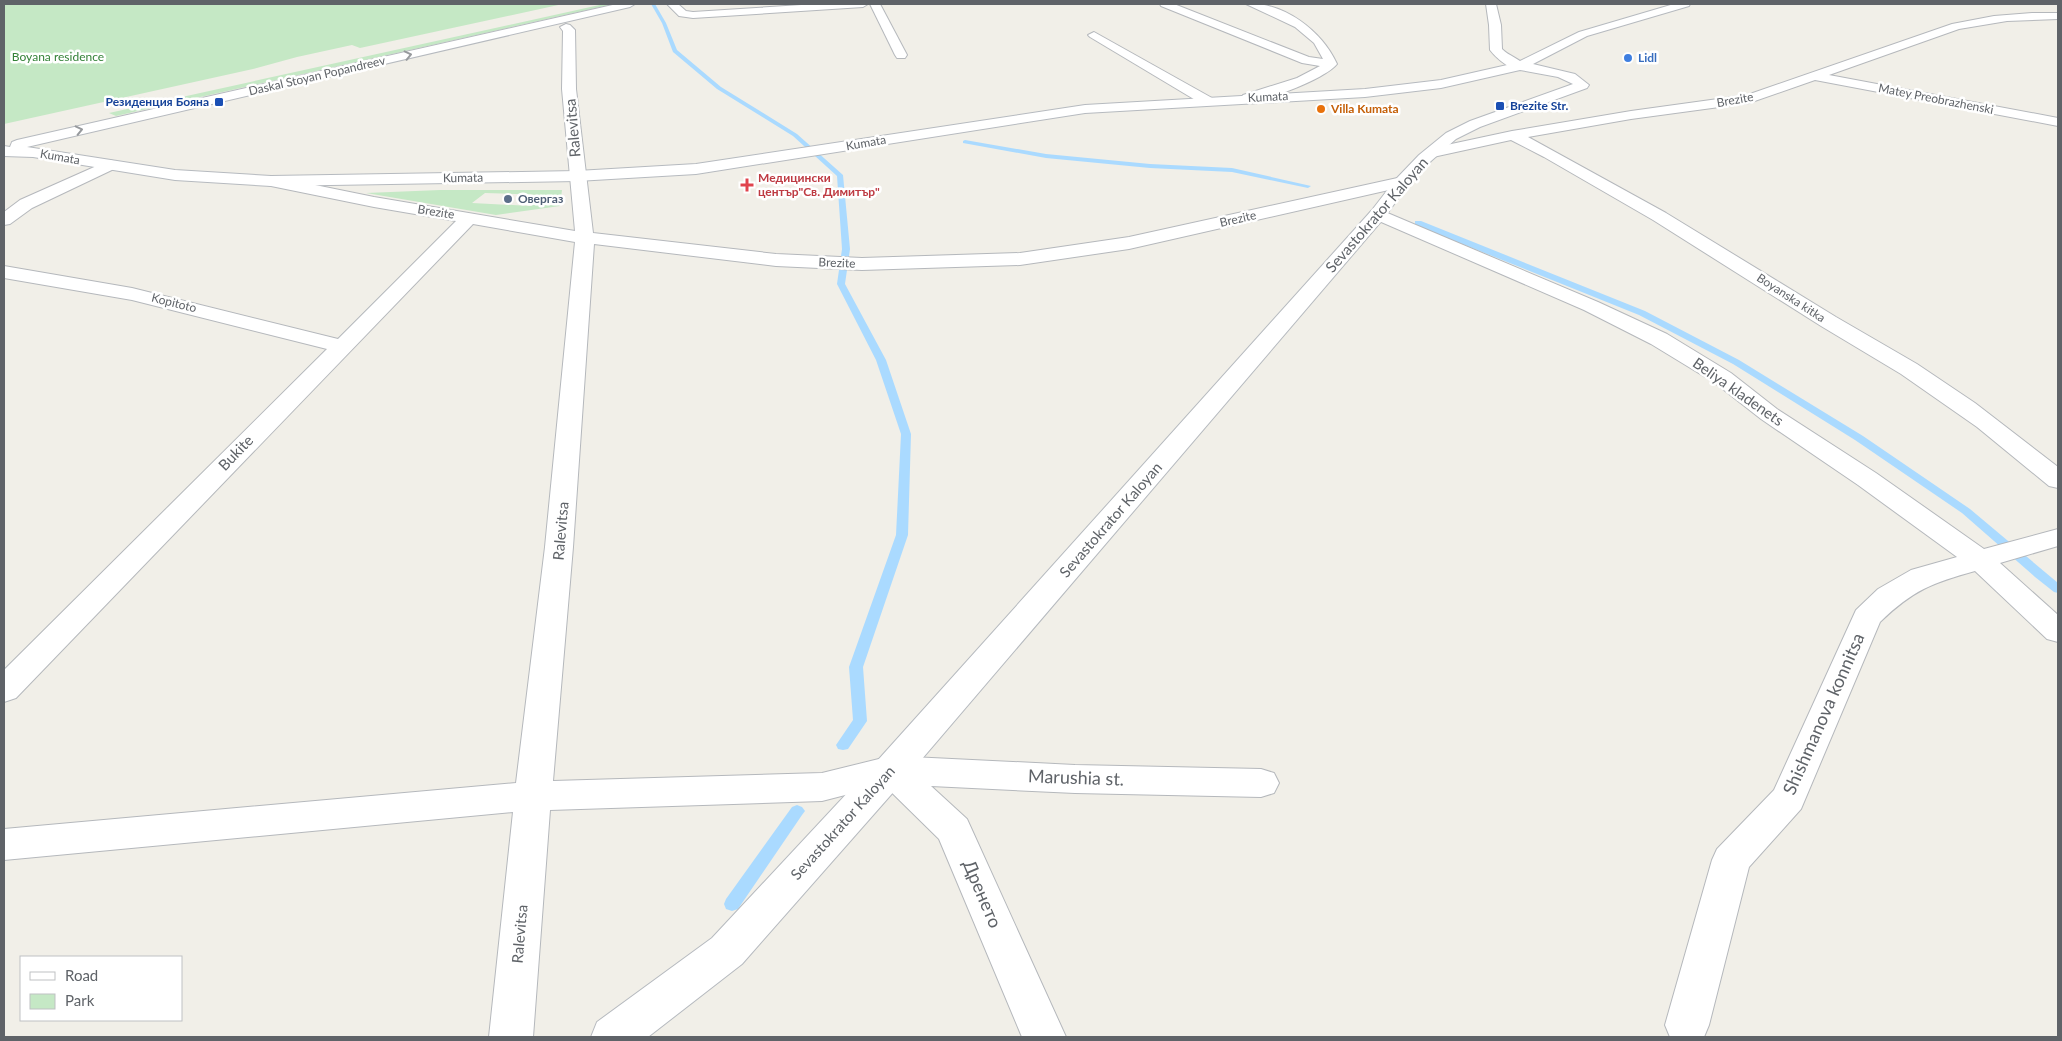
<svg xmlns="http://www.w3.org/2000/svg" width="2062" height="1041" font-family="Lato,sans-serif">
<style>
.green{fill:#c5e8c5;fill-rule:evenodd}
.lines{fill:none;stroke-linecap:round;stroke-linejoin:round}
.stream{fill:#aadaff;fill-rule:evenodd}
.street-casing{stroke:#b5b8bc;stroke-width:2}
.secondary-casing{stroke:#b6babf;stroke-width:2}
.street{fill:#fff;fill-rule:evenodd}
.secondary{fill:#fff;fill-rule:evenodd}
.oneway{stroke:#979a9d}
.shop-dot{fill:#3f7fe0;stroke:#fff;stroke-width:2}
.transit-dot{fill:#1a4fb4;stroke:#fff;stroke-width:2}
.food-dot{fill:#e8710a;stroke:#fff;stroke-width:2}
.health-dot{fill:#e0444e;stroke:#fff;stroke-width:2}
.service-dot{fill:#5c6f8a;stroke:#fff;stroke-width:2}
.labels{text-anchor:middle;stroke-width:5;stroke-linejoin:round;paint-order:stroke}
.far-park-label{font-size:12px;fill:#348238;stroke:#fff}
.far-shop-label{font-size:12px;font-weight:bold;fill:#366cbe;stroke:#fff;text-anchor:start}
.far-street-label{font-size:12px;fill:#5f6368;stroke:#fff}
.far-transit-label{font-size:12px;font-weight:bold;fill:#164399;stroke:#fff;text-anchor:end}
.far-food-label{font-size:12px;font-weight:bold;fill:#c56008;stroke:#fff;text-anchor:start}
.far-health-label{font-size:12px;font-weight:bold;fill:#be3a42;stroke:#fff;text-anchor:start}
.far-service-label{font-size:12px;font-weight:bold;fill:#4e5e75;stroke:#fff;text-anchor:start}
.street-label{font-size:15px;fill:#5f6368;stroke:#fff}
.near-street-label{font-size:18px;fill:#5f6368;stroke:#fff}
</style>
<rect width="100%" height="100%" fill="#f1efe8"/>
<g class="green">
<path d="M4,4H563L360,48L352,45L297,57L253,69L4,124Z"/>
<path d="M604,4H614L116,116L109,113Z"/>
<path d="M440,190H562L560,206L496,215L366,193ZM485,193L543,195L544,196L531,206L472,203Z"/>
</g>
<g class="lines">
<g class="stream">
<path d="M651,4H655L666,23L677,50L721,87L797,134L843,175L850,249L845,284L886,360L911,434L908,535L863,667L867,721L848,749L843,750L838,749L836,745L853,720L849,667L896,535L901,434L876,360L837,284L842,249L837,176L793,136L717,89L673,52L662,23Z"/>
<path d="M965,140L1046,154L1150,164L1232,168L1311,186L1308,188L1232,172L1150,168L1046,158L963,143V141Z"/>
<path d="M1415,221H1421L1645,311L1739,360L1863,436L1970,509L2058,583V593L2054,592L2035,577L1962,513L1855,440L1733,364L1639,315L1415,225Z"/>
<path d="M797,805L802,807L805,811L802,815L738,909L732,911L726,909L724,904L726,899L792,807Z"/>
</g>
<defs>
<g id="street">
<path d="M667,4H678L686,11L693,12L817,4H868L863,7L693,18L679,16Z"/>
<path d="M870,4H880L907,55L905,58H897L895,55Z"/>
<path d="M1160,4H1174L1309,57L1323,59L1314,43L1295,27L1246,4C1283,1 1322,31 1337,64C1327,78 1259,105 1243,101L1241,98L1243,95L1297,78L1320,66L1302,63L1161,6Z"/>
<path d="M1486,4H1496L1501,25L1502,49C1509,56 1520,59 1526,66L1524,69C1512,72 1497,59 1490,50L1489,25Z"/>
<path d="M2032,13H2058V19L2007,21L1959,29L1829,75L2058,118V126L1815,80L1749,103L1631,119L1528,137L1666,213L1836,317L1917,364L1975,403L2058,467V488L2049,486L1977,427L1901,374L1821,326L1653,220L1544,157L1511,140L1433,157L1428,155L1425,152L1428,149L1512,131L1631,111L1747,95L1952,24L1994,16Z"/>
<path d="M566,24L570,25L575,30L576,89L593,233L776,254L862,258L1020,253L1129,237L1402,177L1408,179L1410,182L1408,185L1402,187L1129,249L1020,265L862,270L776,266L594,244L573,547L553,781L822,773L891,756L1075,765L1261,769L1274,773L1279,783L1274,793L1261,797L1075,793L931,786L967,819L1066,1037H1022L939,839L884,785L822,801L550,810L533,1037H489L513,812L4,860V829L516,783L545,547L575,242L473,224L16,698L4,702V670L327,349L132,300L4,278V266L132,288L338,339L456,221L374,207L271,186L265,184L263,181L265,178L271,176L374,197L575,231L562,89L563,31L560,27Z"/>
<path d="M1094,32L1212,98L1214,101L1207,105L1202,104L1090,37L1088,35Z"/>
<path d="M110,160L116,162L118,165L116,168L32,208L10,224L4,225V212L20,200Z"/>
<path d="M1378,209L1598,302L1667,334L1731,373L1777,409L1876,473L1984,549L2058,529V546L2000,563L2058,615V642L2047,639L1975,571C1932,583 1913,590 1880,622L1801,809L1749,867L1709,1025L1704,1037H1670L1665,1025L1712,860L1717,849L1774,790L1856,610L1878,589L1911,570L1957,557L1858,485L1761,419L1715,383L1651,344L1584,310L1372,218L1369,214L1372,210Z"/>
</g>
<path id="secondary" d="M617,4H635L630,7L27,147L175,170L271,176L577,171L696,164L1085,105L1365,89L1441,80L1516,63L1579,32L1674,4H1690L1689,6L1587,36L1533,64L1575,74L1589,85L1587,88L1480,127L1456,139L1431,161L1408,185L1384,218L904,780L742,964L648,1037H591L597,1022L712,938L878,760L1372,210L1396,179L1419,155L1446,133L1470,121L1573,84L1558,77L1520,70L1441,88L1365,97L1085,113L696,174L577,181L271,186L175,180L33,157L4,156V146L10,147L12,142L17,140Z"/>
</defs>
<use href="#street" class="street-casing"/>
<use href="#secondary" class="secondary-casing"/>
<use href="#street" class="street"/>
<use href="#secondary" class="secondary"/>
</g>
<defs><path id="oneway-chevron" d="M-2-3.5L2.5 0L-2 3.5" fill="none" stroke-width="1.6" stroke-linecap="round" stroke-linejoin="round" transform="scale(1.25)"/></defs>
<g class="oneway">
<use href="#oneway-chevron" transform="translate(408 55) rotate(-13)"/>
<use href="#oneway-chevron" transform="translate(79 130) rotate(-13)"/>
</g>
<circle class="shop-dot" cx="1628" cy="58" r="5"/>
<g class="transit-dot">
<rect x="214" y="97" width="10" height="10" rx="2.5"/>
<rect x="1495" y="101" width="10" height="10" rx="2.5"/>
</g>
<circle class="food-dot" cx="1321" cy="109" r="5"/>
<path class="health-dot" d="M744.5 177.5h5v5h5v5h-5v5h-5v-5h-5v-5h5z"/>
<circle class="service-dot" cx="508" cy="199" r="5"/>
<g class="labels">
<g class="far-park-label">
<text x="58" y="61">Boyana residence</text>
</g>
<g class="far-shop-label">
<text x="1638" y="62">Lidl</text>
</g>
<g class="far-street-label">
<text transform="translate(317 76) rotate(-13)" y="4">Daskal Stoyan Popandreev</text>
<text transform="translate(1268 97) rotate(-3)" y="4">Kumata</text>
<text transform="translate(1936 99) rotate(11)" y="4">Matey Preobrazhenski</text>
<text transform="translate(1735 100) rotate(-10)" y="4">Brezite</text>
<text transform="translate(866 143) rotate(-10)" y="4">Kumata</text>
<text transform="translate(60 157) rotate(10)" y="4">Kumata</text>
<text transform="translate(463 178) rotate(-1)" y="4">Kumata</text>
<text transform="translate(436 212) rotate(9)" y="4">Brezite</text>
<text transform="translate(1238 219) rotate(-13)" y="4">Brezite</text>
<text transform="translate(837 263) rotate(2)" y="4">Brezite</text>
<text transform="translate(1791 298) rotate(33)" y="4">Boyanska kitka</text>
<text transform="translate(174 303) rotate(14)" y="4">Kopitoto</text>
</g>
<g class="far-transit-label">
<text x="209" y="106">Резиденция Бояна</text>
<text x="1510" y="110" text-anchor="start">Brezite Str.</text>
</g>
<g class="far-food-label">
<text x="1331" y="113">Villa Kumata</text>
</g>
<g class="far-health-label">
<text x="758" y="182">Медицински<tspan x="758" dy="14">център"Св. Димитър"</tspan></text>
</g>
<g class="far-service-label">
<text x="518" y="203">Овергаз</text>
</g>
<g class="street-label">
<text transform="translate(573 128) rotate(-95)" y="5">Ralevitsa</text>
<text transform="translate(1377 215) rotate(-49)" y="5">Sevastokrator Kaloyan</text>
<text transform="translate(1738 392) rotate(35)" y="5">Beliya kladenets</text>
<text transform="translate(236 453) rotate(-46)" y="5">Bukite</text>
<text transform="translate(1111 520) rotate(-49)" y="5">Sevastokrator Kaloyan</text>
<text transform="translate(561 531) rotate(-85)" y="5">Ralevitsa</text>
<text transform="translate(843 823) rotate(-48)" y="5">Sevastokrator Kaloyan</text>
<text transform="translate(520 934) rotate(-85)" y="5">Ralevitsa</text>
</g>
<g class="near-street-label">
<text transform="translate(1824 714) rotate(-66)" y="6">Shishmanova konnitsa</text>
<text transform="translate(1076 778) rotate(2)" y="6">Marushia st.</text>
<text transform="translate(982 894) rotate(67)" y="6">Дренето</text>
</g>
</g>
<rect width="2062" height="1041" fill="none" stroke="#5f6368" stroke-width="10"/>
<rect x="20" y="956" width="162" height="65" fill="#ffffff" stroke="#bfc1c3"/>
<rect x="30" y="972" width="25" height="8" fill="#ffffff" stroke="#bfc1c3"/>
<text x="65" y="981" font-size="15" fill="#5f6368">Road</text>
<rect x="30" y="994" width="25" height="15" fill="#c5e8c5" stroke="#bfc1c3"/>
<text x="65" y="1006" font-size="15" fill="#5f6368">Park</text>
</svg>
